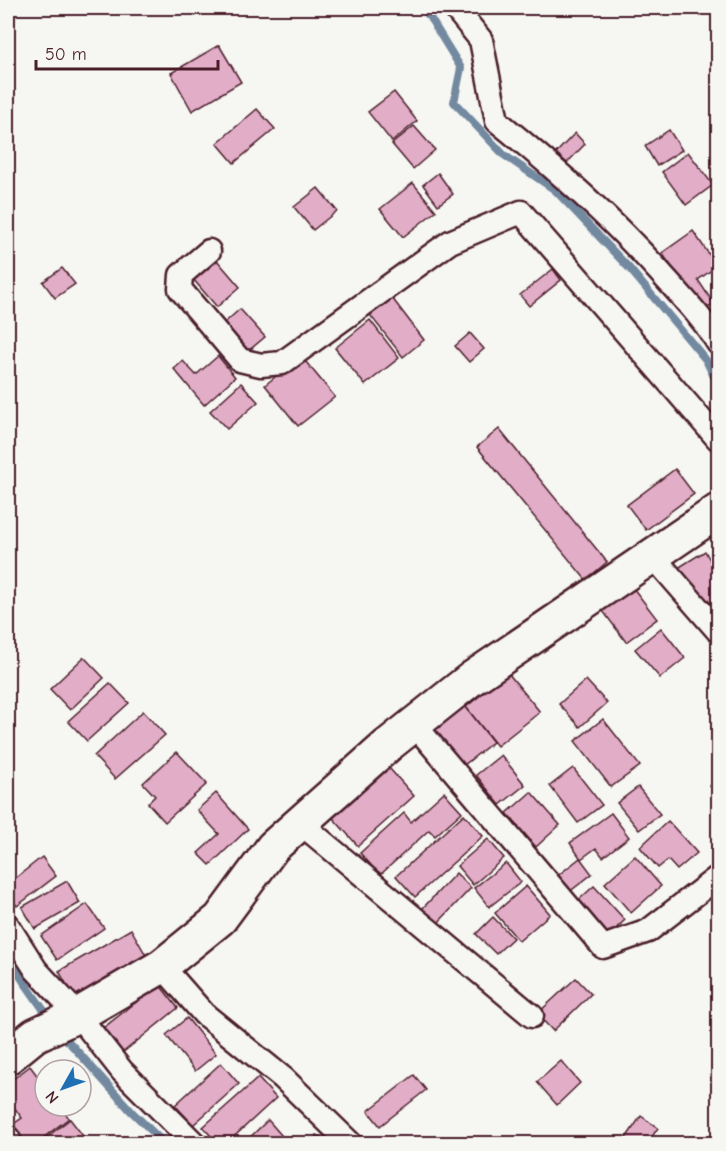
<svg xmlns="http://www.w3.org/2000/svg" width="726" height="1151" font-family="'Comic Neue',sans-serif">
<style>
.lines{fill:none;stroke-linecap:round;stroke-linejoin:round}
.stream{stroke:#7289a0;stroke-width:8}
.building{fill:#e2adc7;stroke:#4a1f2b;stroke-width:1.5}
.street-casing{stroke:#4a1f2b;stroke-width:27}
.secondary-casing{stroke:#4a1f2b;stroke-width:38}
.street{stroke:#f6f6f2;stroke-width:22}
.secondary{stroke:#f6f6f2;stroke-width:33}
</style>
<rect width="100%" height="100%" fill="#f6f6f2"/>
<filter id="ink" filterUnits="userSpaceOnUse"><feTurbulence type="fractalNoise" baseFrequency=".0167" numOctaves="2"/><feDisplacementMap in="SourceGraphic" scale="12" xChannelSelector="R" yChannelSelector="G"/><feConvolveMatrix kernelMatrix="1 2 1 2 8 2 1 2 1" color-interpolation-filters="sRGB"/></filter>
<g filter="url(#ink)">
<g class="lines">
<g class="stream">
<path d="M424,8L461,68L454,102L504,155L555,190L629,268L706,360L718,385"/>
<path d="M8,959L50,1019"/>
<path d="M59,1031L132,1112L165,1144"/>
</g>
</g>
<g class="building">
<path d="M219,45L241,82L192,111L171,73Z"/>
<path d="M394,92L417,121L392,142L368,112Z"/>
<path d="M257,109L275,129L234,163L217,143Z"/>
<path d="M414,126L435,150L413,169L392,144Z"/>
<path d="M669,130L682,150L657,166L645,146Z"/>
<path d="M575,133L585,144L567,163L556,153Z"/>
<path d="M688,152L713,185L686,205L662,172Z"/>
<path d="M438,173L453,194L438,205L423,185Z"/>
<path d="M413,183L436,211L403,237L380,209Z"/>
<path d="M318,188L337,211L313,230L294,207Z"/>
<path d="M693,231L717,266L698,280L714,304L703,311L662,253Z"/>
<path d="M216,259L240,287L217,307L193,279Z"/>
<path d="M62,268L75,284L55,298L43,282Z"/>
<path d="M553,269L561,280L529,306L520,295Z"/>
<path d="M392,298L424,340L403,357L370,315Z"/>
<path d="M240,309L265,337L247,352L222,325Z"/>
<path d="M370,320L399,358L365,385L335,348Z"/>
<path d="M470,333L484,349L469,362L455,346Z"/>
<path d="M218,356L235,377L204,405L174,369L183,361L196,375Z"/>
<path d="M301,356L335,397L298,426L265,385Z"/>
<path d="M241,383L258,402L227,429L210,411Z"/>
<path d="M499,429L607,562L586,580L477,447Z"/>
<path d="M675,469L694,494L646,530L627,505Z"/>
<path d="M705,551L710,560L718,554V610L710,616L678,568Z"/>
<path d="M630,584L657,619L626,642L600,607Z"/>
<path d="M661,628L685,658L660,678L635,649Z"/>
<path d="M84,657L104,678L70,710L50,689Z"/>
<path d="M508,673L540,712L497,746L466,707Z"/>
<path d="M586,680L607,703L580,727L559,704Z"/>
<path d="M110,683L129,703L87,741L68,721Z"/>
<path d="M465,706L493,742L459,769L431,733Z"/>
<path d="M143,711L165,735L115,779L94,756Z"/>
<path d="M603,719L640,766L611,787L575,741Z"/>
<path d="M177,752L207,784L165,822L148,803L155,796L143,783Z"/>
<path d="M501,755L525,785L500,805L476,775Z"/>
<path d="M381,759L414,796L358,846L325,809Z"/>
<path d="M573,768L602,805L578,823L550,786Z"/>
<path d="M718,779V796L710,786Z"/>
<path d="M638,787L660,814L639,830L617,803Z"/>
<path d="M444,792L462,812L435,836L429,830L380,875L360,853L404,813L411,822Z"/>
<path d="M531,792L560,825L536,847L507,813Z"/>
<path d="M216,793L248,829L210,865L198,853L219,834L197,810Z"/>
<path d="M611,813L629,837L603,857L596,848L581,859L570,843Z"/>
<path d="M464,814L483,836L415,897L396,876Z"/>
<path d="M668,821L697,853L677,870L668,860L658,868L640,847Z"/>
<path d="M488,839L504,858L473,885L457,866Z"/>
<path d="M635,856L661,886L631,913L605,883Z"/>
<path d="M42,857L56,876L17,906L8,894V884Z"/>
<path d="M580,858L592,874L568,893L556,877Z"/>
<path d="M506,863L521,882L489,907L474,888Z"/>
<path d="M456,873L471,888L437,924L421,910Z"/>
<path d="M67,881L80,903L35,929L22,907Z"/>
<path d="M526,886L550,914L519,941L495,913Z"/>
<path d="M594,886L625,920L604,940L572,906Z"/>
<path d="M87,904L104,928L57,960L41,936Z"/>
<path d="M493,917L513,938L496,954L476,934Z"/>
<path d="M131,929L147,957L75,999L59,971Z"/>
<path d="M576,978L591,994L553,1031L537,1014Z"/>
<path d="M159,984L178,1008L121,1054L102,1029Z"/>
<path d="M187,1018L216,1054L195,1071L166,1035Z"/>
<path d="M561,1061L580,1083L557,1105L537,1082Z"/>
<path d="M221,1063L239,1084L193,1125L175,1105Z"/>
<path d="M30,1066L45,1086V1106H60L69,1118L35,1144H21L9,1127L22,1118L8,1099V1083Z"/>
<path d="M414,1075L426,1090L380,1126L368,1111Z"/>
<path d="M258,1078L276,1098L226,1144H218L203,1127Z"/>
<path d="M641,1116L658,1128L647,1144H622Z"/>
<path d="M70,1119L87,1141L83,1144H38Z"/>
<path d="M268,1120L289,1144H243Z"/>
<path d="M316,1135L333,1144H312Z"/>
</g>
<g class="lines">
<defs>
<g id="street">
<path d="M455,8L481,40L497,121C559,171 614,220 667,280C685,300 704,320 718,343"/>
<path d="M209,251L181,275L180,289L240,360L261,365L282,363L450,242L521,212L718,439"/>
<path d="M651,554L718,631"/>
<path d="M414,724L603,947L648,931L718,877"/>
<path d="M299,822L532,1016"/>
<path d="M8,926L36,970L78,1015L122,1071L195,1144"/>
<path d="M162,966L204,1014L283,1078L351,1144"/>
<path d="M8,1138L11,1144"/>
</g>
<path id="secondary" d="M8,1057L35,1035L78,1015L162,966L220,919L273,847L388,745L471,679L718,511"/>
</defs>
<use href="#street" class="street-casing"/>
<use href="#secondary" class="secondary-casing"/>
<use href="#street" class="street"/>
<use href="#secondary" class="secondary"/>
</g>
</g>
<rect width="726" height="1151" fill="none" stroke="#f6f6f2" stroke-width="30"/>
<rect x="15" y="15" width="696" height="1121" fill="none" stroke="#4a1f2b" stroke-width="2" filter="url(#ink)"/>
<g transform="translate(63 1088) rotate(230)"><circle r="28" fill="#f6f6f2" stroke="#b1a0a2" stroke-width="1.5"/>
<path d="M0-4.5L10 22L0 15L-10 22Z" fill="#1f6fb2"/>
<text y="-9" font-size="16" font-weight="bold" text-anchor="middle" fill="#4a1f2b">N</text>
</g>
<path d="M36 60v9h182v-9" fill="none" stroke="#4a1f2b" stroke-width="3"/>
<text x="45" y="60" font-size="18" fill="#4a1f2b" stroke="#f6f6f2" stroke-width="4.5" paint-order="stroke">50 m</text>
</svg>
